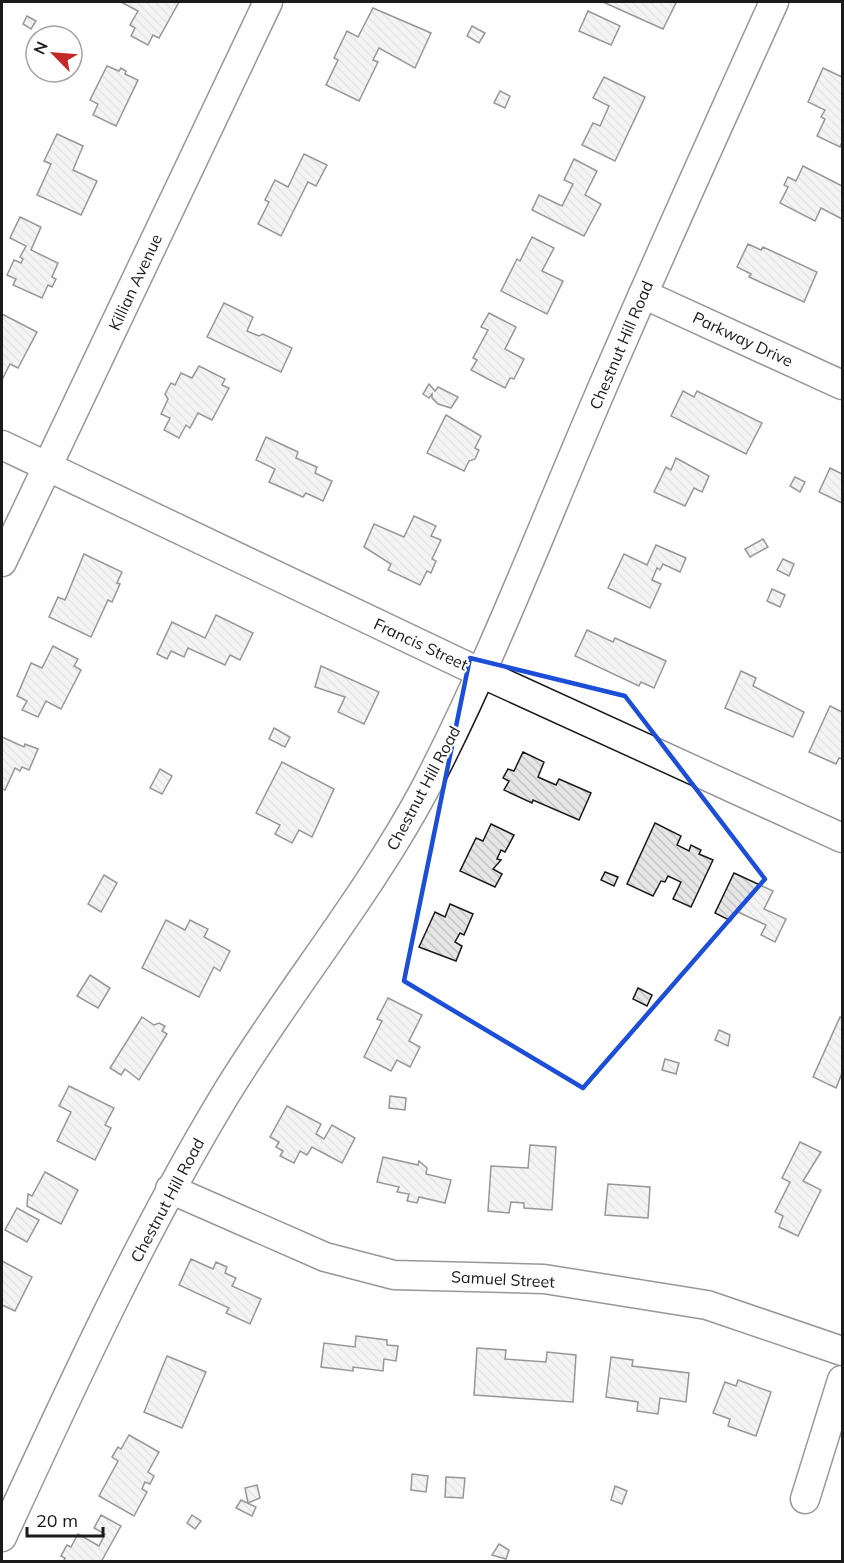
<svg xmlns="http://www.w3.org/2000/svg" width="844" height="1563" font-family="Mulish,sans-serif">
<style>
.building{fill:url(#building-back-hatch);stroke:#1a1a1a;stroke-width:1.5}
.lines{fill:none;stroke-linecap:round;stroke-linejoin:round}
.minor-casing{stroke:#1a1a1a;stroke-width:31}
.minor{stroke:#fff;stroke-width:28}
.marked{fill:none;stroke:#1d4ed8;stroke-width:4.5;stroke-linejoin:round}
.labels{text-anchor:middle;stroke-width:4.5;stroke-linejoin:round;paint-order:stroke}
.street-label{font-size:16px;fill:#1a1a1a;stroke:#fff}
</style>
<defs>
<pattern id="building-back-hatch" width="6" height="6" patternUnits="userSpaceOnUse" patternTransform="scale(1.5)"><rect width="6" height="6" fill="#e6e6e6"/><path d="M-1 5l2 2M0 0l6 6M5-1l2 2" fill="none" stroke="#c5c5c5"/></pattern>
</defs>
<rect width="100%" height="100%" fill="#fff"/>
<g class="building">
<path d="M121,2H179L159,38L153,35L148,45L131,36L135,28L130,25L138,11Z"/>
<path d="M603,2H672L676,3L663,29Z"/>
<path d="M373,8L431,33L415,68L379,48L373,60L378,62L359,101L326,85L338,60L334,58L347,31L358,37Z"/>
<path d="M588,11L620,26L611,45L579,31Z"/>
<path d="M27,16L36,21L31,29L23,24Z"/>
<path d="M472,26L485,33L479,43L467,36Z"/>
<path d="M107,66L119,71L121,68L126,71L125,74L138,80L116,126L93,115L98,104L90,100Z"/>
<path d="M823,68L842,77V142L840,147L817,136L825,119L821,117L825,110L808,102Z"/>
<path d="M604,77L645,97L615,161L582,145L593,123L600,126L609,106L593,98Z"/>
<path d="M500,91L510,96L505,108L494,103Z"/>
<path d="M57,134L83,146L73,170L97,181L81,215L37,195L51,164L44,161Z"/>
<path d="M304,154L327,165L316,186L308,182L281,236L258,224L269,202L265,200L275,180L288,187Z"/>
<path d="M574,159L597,171L585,195L601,204L584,236L532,210L539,195L562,206L573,184L564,180Z"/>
<path d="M803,166L842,186V219L821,208L815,221L780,203L788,187L784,185L788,177L796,181Z"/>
<path d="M20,217L41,227L31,250L58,263L52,277L56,279L52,287L48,285L42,298L13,285L16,279L7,275L14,260L21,263L23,259L20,257L26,246L10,238Z"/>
<path d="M532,237L554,248L542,271L563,281L547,314L501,291L517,259L520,261Z"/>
<path d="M748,244L761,250L763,247L817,272L804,302L749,277L751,274L737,267Z"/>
<path d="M224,303L253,317L247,331L259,336L263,334L292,348L281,372L207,337Z"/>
<path d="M489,313L516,327L505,349L524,359L514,379L510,378L505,388L471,370L477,360L473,358L488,330L481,327Z"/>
<path d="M2,314L37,332L18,368L10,364L2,380Z"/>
<path d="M199,366L225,379L222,385L229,388L212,420L198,413L190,428L186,425L179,438L164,430L170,418L161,414L168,399L165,394L171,383L175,385L181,373L192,378Z"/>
<path d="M429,384L435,391L438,387L458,397L451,408L438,404L432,398V394L429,398L423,394Z"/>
<path d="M683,391L694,397L697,391L762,423L746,454L671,416Z"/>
<path d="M446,415L481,436L475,448L479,450L475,459L469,461L464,471L427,453Z"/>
<path d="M266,437L298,452L296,458L317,467L315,473L332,481L323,501L306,493L303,497L269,482L275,469L256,460Z"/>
<path d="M676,458L709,476L702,492L694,488L685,506L654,492L666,467L671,470Z"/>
<path d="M830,468L842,474V503L819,492Z"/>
<path d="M795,477L805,482L800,492L790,486Z"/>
<path d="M414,516L436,526L431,536L441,540L432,559L436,561L431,573L427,571L420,585L388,570L391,564L364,547L374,524L404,537Z"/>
<path d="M763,539L768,547L750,557L745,549Z"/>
<path d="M656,545L686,558L680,572L663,564L660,570L657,568L652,580L661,584L650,608L608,588L624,554L647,565Z"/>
<path d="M84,554L122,572L117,583L120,584L112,602L108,600L91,637L49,617L58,597L65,600Z"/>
<path d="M783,559L794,564L789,576L777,570Z"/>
<path d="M772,589L785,595L780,607L767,601Z"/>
<path d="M216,615L253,633L240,660L230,655L225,665L188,648L184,657L171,651L167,659L157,654L172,622L205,638Z"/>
<path d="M587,630L613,642L615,638L666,661L654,688L641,682L639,686L575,656Z"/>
<path d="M53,646L78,659L74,666L81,670L61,709L46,701L38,717L22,710L27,701L17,696L31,663L42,668Z"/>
<path d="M321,666L379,692L364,724L338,712L345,697L315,687Z"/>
<path d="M741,671L756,678L753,686L804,712L793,737L725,708Z"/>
<path d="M830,706L842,712V759L839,758L836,764L809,752Z"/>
<path d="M274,728L290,737L285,747L269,739Z"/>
<path d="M2,737L24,747L25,744L38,749L29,770L22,767L20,771L15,768L5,790L2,789Z"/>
<path d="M523,752L544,762L538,777L556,785L559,779L591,793L579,820L533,800L532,803L504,790L509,781L503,778L508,769L514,771Z"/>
<path d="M282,762L334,789L312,837L299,830L292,843L275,834L280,825L256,813Z"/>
<path d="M160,769L172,776L162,794L150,788Z"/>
<path d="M655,823L681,836L677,845L689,851L691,845L701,850L699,854L713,860L691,907L673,899L681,882L668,876L665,882L661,881L653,896L627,884Z"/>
<path d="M491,824L514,835L505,852L501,850L497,859L501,860L493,869L502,874L495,887L460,871L476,838L483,841Z"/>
<path d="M605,872L618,877L614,886L601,880Z"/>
<path d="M734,873L773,891L764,909L786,919L775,942L761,935L766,925L736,911L731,921L715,913Z"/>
<path d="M104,875L117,883L101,912L88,904Z"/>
<path d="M450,904L473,914L464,935L460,933L455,942L462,946L456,961L419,947L435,912L445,917Z"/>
<path d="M166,920L185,930L190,920L208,929L204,937L230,951L220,971L214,967L199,997L142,968Z"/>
<path d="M90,975L110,988L98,1008L77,996Z"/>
<path d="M638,988L652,995L647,1006L633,999Z"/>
<path d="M388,998L422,1015L409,1041L420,1047L410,1067L397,1060L391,1071L364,1057L382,1021L377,1019Z"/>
<path d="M142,1017L154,1025L159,1023L165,1026L162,1031L167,1034L139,1080L125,1069L121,1075L110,1068Z"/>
<path d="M840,1017L842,1018V1073L836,1088L813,1077Z"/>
<path d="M719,1030L730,1035L728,1046L715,1040Z"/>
<path d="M665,1059L679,1063L676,1074L662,1070Z"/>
<path d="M69,1086L114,1108L105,1125L111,1128L95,1160L57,1141L71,1112L59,1106Z"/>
<path d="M390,1096L406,1098L405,1110L389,1108Z"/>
<path d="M287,1106L321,1124L316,1134L324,1139L332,1125L355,1138L342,1163L312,1147L307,1155L300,1151L294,1163L280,1156L283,1151L276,1147L279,1142L270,1137Z"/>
<path d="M800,1142L821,1152L803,1181L821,1190L798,1236L779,1227L783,1216L775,1212L790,1182L782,1178Z"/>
<path d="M530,1145L556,1147L552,1210L524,1208V1203L511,1202L509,1213L488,1211L491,1166L528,1168Z"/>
<path d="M383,1157L418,1165L419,1161L427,1168L426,1174L451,1180L445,1203L419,1197L417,1203L407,1201L409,1194L397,1192L399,1187L377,1182Z"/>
<path d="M45,1172L78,1190L61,1224L27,1206L28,1194L32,1196Z"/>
<path d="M608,1184L650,1187L648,1218L605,1215Z"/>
<path d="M17,1208L39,1220L27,1242L5,1230Z"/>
<path d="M191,1259L213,1269L216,1262L227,1267L225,1273L236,1278L232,1286L261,1299L250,1324L226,1313L229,1308L179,1285Z"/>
<path d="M2,1261L32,1277L15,1311L2,1305Z"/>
<path d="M356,1336L387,1340V1345L398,1346L396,1361L384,1359L383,1371L353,1367V1371L321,1367L324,1343L355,1347Z"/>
<path d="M477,1348L506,1350L505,1359L546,1362L547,1352L576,1355L573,1402L474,1395Z"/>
<path d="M167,1356L206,1372L182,1428L144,1412Z"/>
<path d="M611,1357L633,1360L632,1366L689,1373L686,1402L660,1398L658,1414L637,1411L638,1402L606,1397Z"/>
<path d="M738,1380L771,1392L756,1436L728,1426L730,1419L713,1413L725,1382L736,1386Z"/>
<path d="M129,1435L159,1452L148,1472L154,1476L150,1484L145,1482L142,1489L147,1492L134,1516L99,1496L118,1461L112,1457L118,1447L121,1449Z"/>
<path d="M412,1474L428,1476L426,1492L411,1490Z"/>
<path d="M446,1477L465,1478L463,1498L445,1497Z"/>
<path d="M257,1485L260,1498L248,1503L245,1488Z"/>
<path d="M615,1486L627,1491L622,1504L611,1500Z"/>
<path d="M241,1500L256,1507L252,1516L236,1508Z"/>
<path d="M101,1515L121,1526L101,1562H63L65,1558L61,1556L67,1545L71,1547L78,1534L99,1546L105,1534L94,1528Z"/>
<path d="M192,1515L201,1521L195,1529L187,1523Z"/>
<path d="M499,1544L509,1550L506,1559L492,1555Z"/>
</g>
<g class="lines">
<defs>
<g id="minor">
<path d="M643,294L842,385"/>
<path d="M2,445L481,673L842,838"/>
<path d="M2,562L268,2"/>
<path d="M170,1189L325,1257L394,1275L544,1279L707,1305L842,1351"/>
<path d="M805,1499L842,1380"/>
<path d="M2,1537C71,1388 139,1238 224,1097C288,991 369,895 427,785C488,667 536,543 588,421C648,280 711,141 774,2"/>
</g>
</defs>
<use href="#minor" class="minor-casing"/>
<use href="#minor" class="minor"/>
</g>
<path d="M0 0H844V1563H0ZM470,658L625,696L765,879L583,1088L404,981Z" fill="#fff" fill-opacity=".55" fill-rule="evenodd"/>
<path class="marked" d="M470,658L625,696L765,879L583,1088L404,981Z"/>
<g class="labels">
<g class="street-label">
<text transform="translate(135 282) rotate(-65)" y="6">Killian Avenue</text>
<text transform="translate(743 339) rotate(25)" y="6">Parkway Drive</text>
<text transform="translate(621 345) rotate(-67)" y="6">Chestnut Hill Road</text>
<text transform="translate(421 644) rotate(25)" y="6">Francis Street</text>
<text transform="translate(423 788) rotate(-62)" y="6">Chestnut Hill Road</text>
<text transform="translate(167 1200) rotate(-62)" y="6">Chestnut Hill Road</text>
<text transform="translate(503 1279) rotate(3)" y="6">Samuel Street</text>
</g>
</g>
<rect width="844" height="1563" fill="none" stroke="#1a1a1a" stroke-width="6"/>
<g transform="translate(54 54) rotate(295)"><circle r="28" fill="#ffffff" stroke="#a3a3a3" stroke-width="1.5"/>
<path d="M0-4.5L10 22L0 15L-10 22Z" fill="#c62828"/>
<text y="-9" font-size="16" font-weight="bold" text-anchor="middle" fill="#1a1a1a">N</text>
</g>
<path d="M27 1527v9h76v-9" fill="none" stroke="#1a1a1a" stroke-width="3"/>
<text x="36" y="1527" font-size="18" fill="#1a1a1a" stroke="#ffffff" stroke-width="4.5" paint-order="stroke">20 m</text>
</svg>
